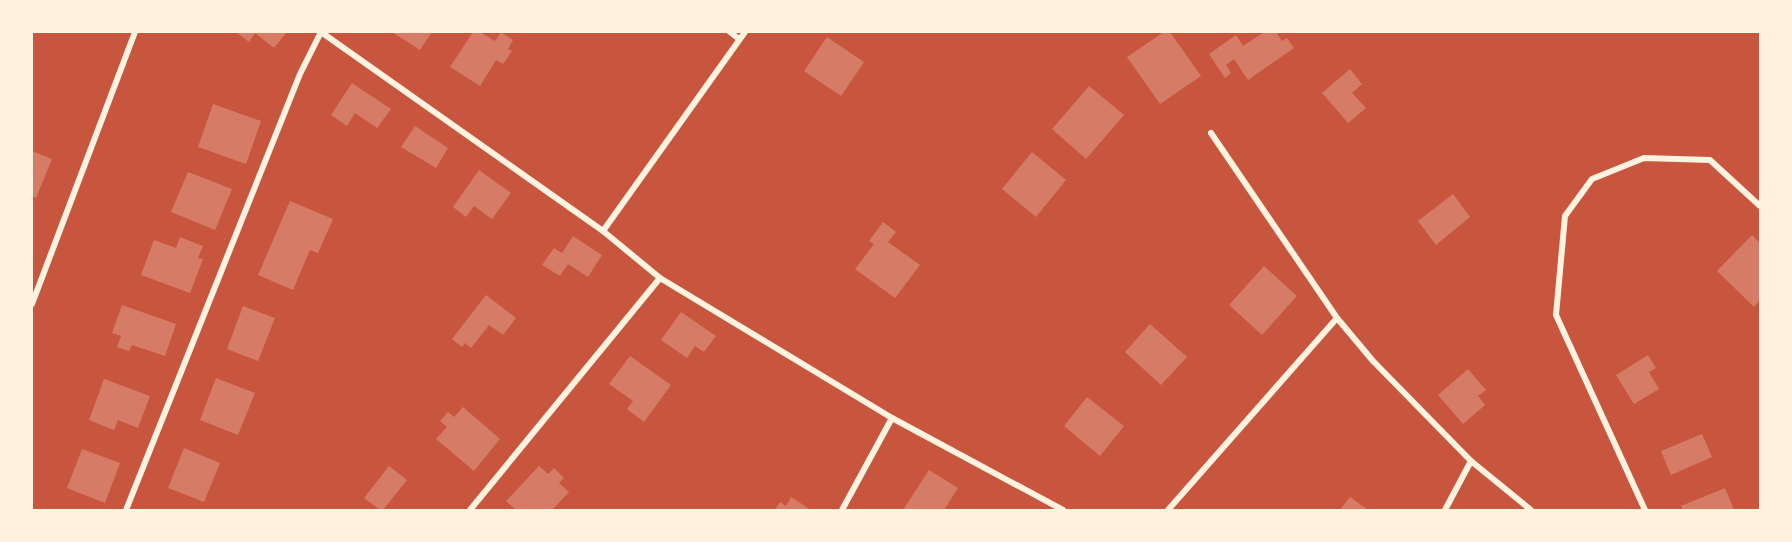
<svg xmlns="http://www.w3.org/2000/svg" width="1792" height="542" font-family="'Fira Sans',sans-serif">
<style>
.building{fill:#d67c66}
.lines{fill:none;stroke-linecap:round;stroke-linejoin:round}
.minor{stroke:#fff3e0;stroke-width:6}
</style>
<rect width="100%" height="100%" fill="#c8553d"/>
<g class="building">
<path d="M236,32H287L274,48L255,33L249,42Z"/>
<path d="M392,32H432L420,50Z"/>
<path d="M473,32H480L495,41L501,32L513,40L508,49L512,51L503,64L496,60L480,86L450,67Z"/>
<path d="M1164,32H1170L1201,76L1160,104L1127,57Z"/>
<path d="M1264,32H1276L1282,41L1287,38L1294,48L1248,80L1234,59L1226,65L1231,73L1225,78L1209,54L1236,35L1243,46Z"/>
<path d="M827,37L864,62L841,96L804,71Z"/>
<path d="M1350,69L1362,84L1352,93L1366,108L1348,123L1322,93Z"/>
<path d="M352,83L391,109L377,128L355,113L347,126L331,115Z"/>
<path d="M1089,86L1124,115L1086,159L1052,129Z"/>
<path d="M213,104L261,121L246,164L198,147Z"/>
<path d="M415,126L448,148L436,168L401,147Z"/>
<path d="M32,151L52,159L36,198L32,196Z"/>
<path d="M1032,152L1066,180L1036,217L1002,189Z"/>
<path d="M479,170L511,193L492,219L474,206L466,217L453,207Z"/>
<path d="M188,172L232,189L215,230L171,212Z"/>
<path d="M1453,194L1470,217L1436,245L1418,221Z"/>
<path d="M290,201L333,219L318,253L310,250L293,290L258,275Z"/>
<path d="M883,222L896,232L888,242L920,265L895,298L855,269L874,244L869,241Z"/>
<path d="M1752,235L1760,243V300L1754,307L1717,271Z"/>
<path d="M573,236L602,255L588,277L568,264L560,276L542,265L554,248L562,253Z"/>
<path d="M180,237L203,246L198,258L203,259L190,293L141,275L154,240L176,248Z"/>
<path d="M1264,266L1297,296L1262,335L1229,305Z"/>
<path d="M486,295L516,318L503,335L489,325L471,348L465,343L462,347L452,339Z"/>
<path d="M122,305L176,324L165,356L132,345L129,351L117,347L121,336L112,333Z"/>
<path d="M243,306L275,318L258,361L227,349Z"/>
<path d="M681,312L716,336L704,352L695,346L687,358L661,340Z"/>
<path d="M1150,324L1187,357L1161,385L1125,352Z"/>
<path d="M1648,355L1656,368L1649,372L1659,389L1634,404L1616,375Z"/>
<path d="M630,356L671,385L644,422L627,409L633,401L609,384Z"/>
<path d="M1468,369L1486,390L1478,396L1485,405L1463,424L1438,395Z"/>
<path d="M216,378L255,393L238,435L200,420Z"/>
<path d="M104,379L150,396L138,428L118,420L114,430L89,420Z"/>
<path d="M1087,397L1124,426L1100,456L1064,426Z"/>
<path d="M463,407L500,439L474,471L436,439L447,427L440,421L448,412L454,417Z"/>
<path d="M1702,434L1712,457L1671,475L1661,451Z"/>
<path d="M184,448L220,463L204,502L168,488Z"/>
<path d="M82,449L120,463L105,503L67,488Z"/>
<path d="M389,466L407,480L383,510H380L364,498Z"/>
<path d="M539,466L548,474L554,468L564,478L559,483L569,492L552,510H516L506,501Z"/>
<path d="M929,470L958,488L944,510H903Z"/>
<path d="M1725,488L1734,510H1683L1681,506Z"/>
<path d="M791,497L811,510H775L780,502L786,506Z"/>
<path d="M1350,497L1368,510H1340Z"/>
</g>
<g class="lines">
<g class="minor">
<path d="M321,32L603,231L660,278L892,418L1063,510"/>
<path d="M730,32L739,39"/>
<path d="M1211,133L1337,318L1373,361L1471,461L1531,510"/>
<path d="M603,231L745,32"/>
<path d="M32,304L135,32"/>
<path d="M126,510L300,74L321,32"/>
<path d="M470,510L660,278"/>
<path d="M842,510L892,418"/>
<path d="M1168,510L1337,318"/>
<path d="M1445,510L1471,461"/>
<path d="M1645,510L1556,315L1565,216L1592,179L1644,158L1710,160L1760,206"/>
</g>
</g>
<rect width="1792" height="542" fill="none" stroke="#fff3e0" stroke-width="66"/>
</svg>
